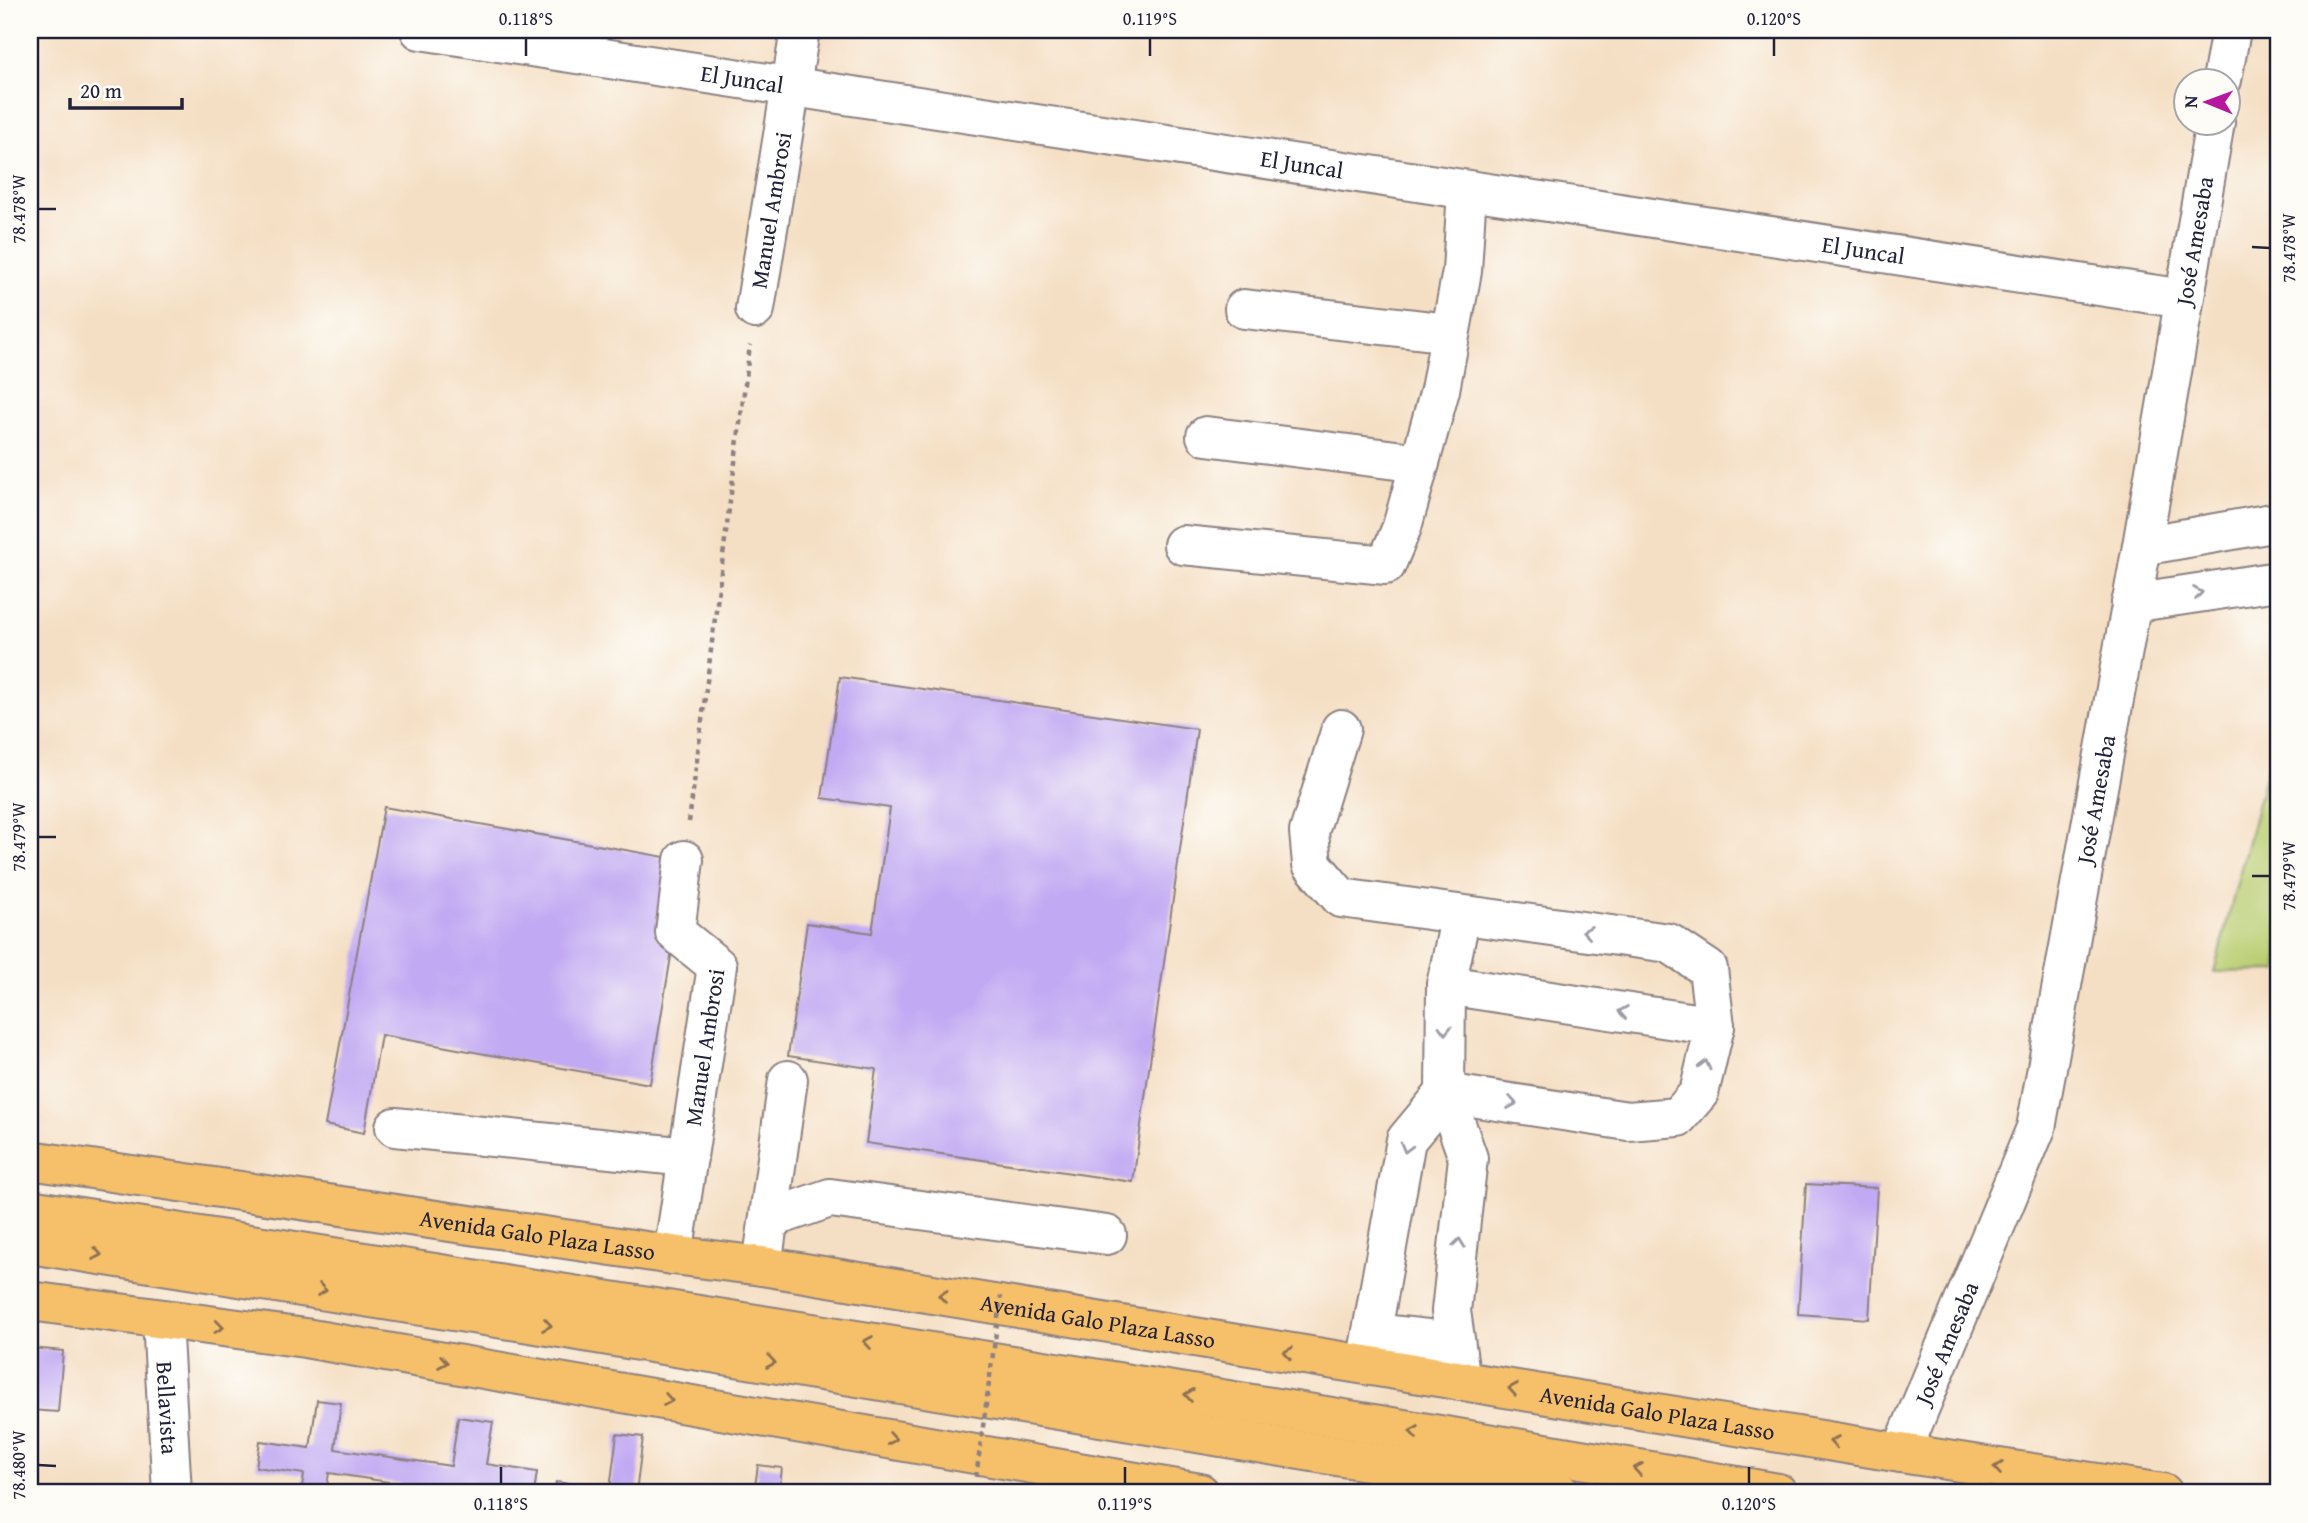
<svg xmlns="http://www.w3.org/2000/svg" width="2308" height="1523" font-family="'Gentium Book Plus',serif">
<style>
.green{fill:#b9cd71;stroke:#6e7856;stroke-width:2}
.building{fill:#c1a9f3}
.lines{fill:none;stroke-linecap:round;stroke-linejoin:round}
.minor-casing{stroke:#8c8080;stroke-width:42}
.major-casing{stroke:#8c8080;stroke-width:42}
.path{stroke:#8c8080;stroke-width:4.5;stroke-dasharray:5 5;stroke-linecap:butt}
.minor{stroke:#fff;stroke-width:38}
.major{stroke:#f6c06b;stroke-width:38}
.path-bridge{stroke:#8c8080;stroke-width:4.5;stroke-dasharray:5 5;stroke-linecap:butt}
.oneway{stroke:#9c9ca7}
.oneway2{stroke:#8c7153}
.ticks{fill:none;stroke:#22223b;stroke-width:2.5}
.labels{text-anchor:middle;stroke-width:7;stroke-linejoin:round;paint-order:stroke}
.street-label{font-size:23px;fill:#22223b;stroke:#fdfcf7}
.neatline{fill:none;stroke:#22223b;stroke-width:2.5}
.ticks-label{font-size:18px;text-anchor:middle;fill:#22223b}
</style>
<rect width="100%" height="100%" fill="#fdfcf7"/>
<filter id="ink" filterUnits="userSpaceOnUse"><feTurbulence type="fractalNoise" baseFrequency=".0143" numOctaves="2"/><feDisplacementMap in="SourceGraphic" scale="14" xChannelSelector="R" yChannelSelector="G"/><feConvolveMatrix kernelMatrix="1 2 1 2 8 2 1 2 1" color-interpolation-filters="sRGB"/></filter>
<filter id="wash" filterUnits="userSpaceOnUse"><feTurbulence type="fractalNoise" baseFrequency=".00686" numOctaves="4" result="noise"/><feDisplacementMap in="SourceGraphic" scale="28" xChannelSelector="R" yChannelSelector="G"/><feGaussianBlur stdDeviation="1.57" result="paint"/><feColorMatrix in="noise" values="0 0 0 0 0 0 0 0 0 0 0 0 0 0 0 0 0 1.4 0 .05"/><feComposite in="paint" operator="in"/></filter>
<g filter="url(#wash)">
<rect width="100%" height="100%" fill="#f5dfc4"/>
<path class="green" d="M2278,726V971L2214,972Z"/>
<g id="blocks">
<g class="building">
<path d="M840,677L1197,729L1133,1182L866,1143L876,1069L788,1056L807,923L872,933L890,808L822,798Z"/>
<path d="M384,807L665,857L675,932L650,1084L381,1035L364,1133L325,1125Z"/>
<path d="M1806,1184L1877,1188L1869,1319L1798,1314Z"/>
<path d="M30,1348L63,1351L58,1412L30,1410Z"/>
<path d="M317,1400L341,1403L335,1449L451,1466L458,1417L493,1422L486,1464L537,1472L534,1493H449V1491L329,1473L326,1493H301L304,1474L256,1467L260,1441L310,1448Z"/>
<path d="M617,1434L643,1437L636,1493H554L556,1482L610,1489Z"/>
<path d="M758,1465L782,1468L779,1493H754Z"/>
</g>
</g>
</g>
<g filter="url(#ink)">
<use href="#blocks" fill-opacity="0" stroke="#8c8080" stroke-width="2"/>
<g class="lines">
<defs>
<g id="minor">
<path id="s1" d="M420,30L2184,299"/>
<path d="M2222,80L2231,30"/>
<path id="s2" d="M755,309L800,30"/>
<path d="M1244,309L1450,333"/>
<path d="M1206,436L1420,463"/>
<path d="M1183,545L1386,565L1402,527L1440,390L1462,271L1467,190"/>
<path d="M2142,546L2278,522"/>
<path d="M2131,603L2278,581"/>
<path d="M1341,729L1309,832L1312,864L1341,898L1669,943L1708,969L1715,1026L1699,1093L1678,1117L1628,1121L1445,1093"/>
<path d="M1446,985L1715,1026"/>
<path d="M395,1127L688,1157"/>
<path d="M769,1219L830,1198L1107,1235"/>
<path id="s3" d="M673,1255L717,966L675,932L684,860"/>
<path d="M762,1266L788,1080"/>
<path id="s4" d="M162,1320L172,1493"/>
<path d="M1372,1333L1455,1342"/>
<path d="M1366,1365L1406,1140L1445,1093"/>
<path d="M1461,1381L1451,1311L1468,1158L1445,1093L1446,985L1461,915"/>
<path id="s5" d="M1901,1453L2036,1128L2142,546L2215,122"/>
</g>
<g id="major">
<path id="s6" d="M30,1160L673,1255L762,1266L1901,1453L2163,1493"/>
<path d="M30,1209C613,1302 1196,1391 1778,1493"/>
<path d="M30,1244L536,1324L1561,1493"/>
<path d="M30,1301L305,1338L1200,1493"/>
</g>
</defs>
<use href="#minor" class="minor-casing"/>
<use href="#major" class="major-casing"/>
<path class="path" d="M689,822L750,345"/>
<use href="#minor" class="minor"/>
<use href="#major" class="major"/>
<path class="path-bridge" d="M976,1477L1001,1296"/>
</g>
<defs><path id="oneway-chevron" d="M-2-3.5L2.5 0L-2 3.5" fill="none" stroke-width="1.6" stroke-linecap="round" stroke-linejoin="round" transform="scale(1.75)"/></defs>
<g class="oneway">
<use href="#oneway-chevron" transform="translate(2198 593) rotate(-9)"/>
<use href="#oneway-chevron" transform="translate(1587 932) rotate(-172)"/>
<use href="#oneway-chevron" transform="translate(1623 1012) rotate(-171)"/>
<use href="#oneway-chevron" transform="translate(1445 1030) rotate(91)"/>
<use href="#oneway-chevron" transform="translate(1705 1065) rotate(-76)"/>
<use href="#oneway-chevron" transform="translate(1512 1103) rotate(10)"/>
<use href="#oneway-chevron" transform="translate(1406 1148) rotate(105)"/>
<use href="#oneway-chevron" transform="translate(1459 1243) rotate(-83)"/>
</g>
<g class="oneway2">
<use href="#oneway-chevron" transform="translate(97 1254) rotate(9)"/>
<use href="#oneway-chevron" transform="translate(322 1290) rotate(9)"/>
<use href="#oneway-chevron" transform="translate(943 1296) rotate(-171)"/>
<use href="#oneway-chevron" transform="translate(547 1325) rotate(9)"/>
<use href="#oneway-chevron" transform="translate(219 1327) rotate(7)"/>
<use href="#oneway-chevron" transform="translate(868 1342) rotate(-171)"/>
<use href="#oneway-chevron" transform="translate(1288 1353) rotate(-171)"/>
<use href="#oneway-chevron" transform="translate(443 1362) rotate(10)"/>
<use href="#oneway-chevron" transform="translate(771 1362) rotate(9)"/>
<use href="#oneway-chevron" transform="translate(1513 1389) rotate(-171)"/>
<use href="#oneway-chevron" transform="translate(1189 1395) rotate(-171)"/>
<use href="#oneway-chevron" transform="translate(668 1400) rotate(10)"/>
<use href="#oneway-chevron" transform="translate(1414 1432) rotate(-171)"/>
<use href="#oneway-chevron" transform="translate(892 1439) rotate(10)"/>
<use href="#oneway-chevron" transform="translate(1834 1442) rotate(-171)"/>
<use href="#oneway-chevron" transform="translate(1998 1468) rotate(-171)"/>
<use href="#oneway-chevron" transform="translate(1638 1469) rotate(-170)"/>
</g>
</g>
<path class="ticks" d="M526,56V38M1150,56V38M1774,56V38M38,209H56M2252,247L2270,248M38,837H56M2252,876H2270M38,1465L56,1466M501,1484V1467M1125,1484V1467M1749,1484V1467"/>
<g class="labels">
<g class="street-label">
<text dy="8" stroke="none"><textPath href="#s1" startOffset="326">El Juncal</textPath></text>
<text dy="8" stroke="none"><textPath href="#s1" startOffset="892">El Juncal</textPath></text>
<text dy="8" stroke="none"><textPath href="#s2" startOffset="100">Manuel Ambrosi</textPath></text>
<text dy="8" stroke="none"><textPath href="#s5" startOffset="1253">José Amesaba</textPath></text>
<text dy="8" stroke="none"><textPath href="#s1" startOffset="1460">El Juncal</textPath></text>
<text dy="8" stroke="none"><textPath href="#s5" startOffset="686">José Amesaba</textPath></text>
<text dy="8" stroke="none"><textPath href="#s3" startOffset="210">Manuel Ambrosi</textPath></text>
<text dy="8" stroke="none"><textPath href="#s6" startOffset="513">Avenida Galo Plaza Lasso</textPath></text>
<text dy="8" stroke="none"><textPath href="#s6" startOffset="1080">Avenida Galo Plaza Lasso</textPath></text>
<text dy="8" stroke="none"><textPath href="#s5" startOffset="119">José Amesaba</textPath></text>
<text dy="8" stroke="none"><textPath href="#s4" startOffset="88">Bellavista</textPath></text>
<text dy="8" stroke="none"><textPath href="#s6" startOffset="1647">Avenida Galo Plaza Lasso</textPath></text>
</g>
</g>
<rect width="2308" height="1523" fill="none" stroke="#fdfcf7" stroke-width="77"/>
<g transform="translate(2207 102) rotate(271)"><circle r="33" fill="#fdfcf7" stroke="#a5a5ac" stroke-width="2"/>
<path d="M0-5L12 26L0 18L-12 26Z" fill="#b5179e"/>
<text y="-10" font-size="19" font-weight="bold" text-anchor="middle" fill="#22223b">N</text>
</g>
<path d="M70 98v10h112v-10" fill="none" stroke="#22223b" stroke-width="3.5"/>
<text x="80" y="98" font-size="21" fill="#22223b" stroke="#fdfcf7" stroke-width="5" paint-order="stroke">20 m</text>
<rect x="38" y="38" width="2232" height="1446" class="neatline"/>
<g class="ticks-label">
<text x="526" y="25">0.118°S</text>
<text x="1150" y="25">0.119°S</text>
<text x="1774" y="25">0.120°S</text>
<text transform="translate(19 209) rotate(-90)" y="6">78.478°W</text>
<text transform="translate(2289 248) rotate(-90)" y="6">78.478°W</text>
<text transform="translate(19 837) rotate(-90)" y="6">78.479°W</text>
<text transform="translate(2289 876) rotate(-90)" y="6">78.479°W</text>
<text transform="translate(19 1465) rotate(-90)" y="6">78.480°W</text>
<text x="501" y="1510">0.118°S</text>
<text x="1125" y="1510">0.119°S</text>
<text x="1749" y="1510">0.120°S</text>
</g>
</svg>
